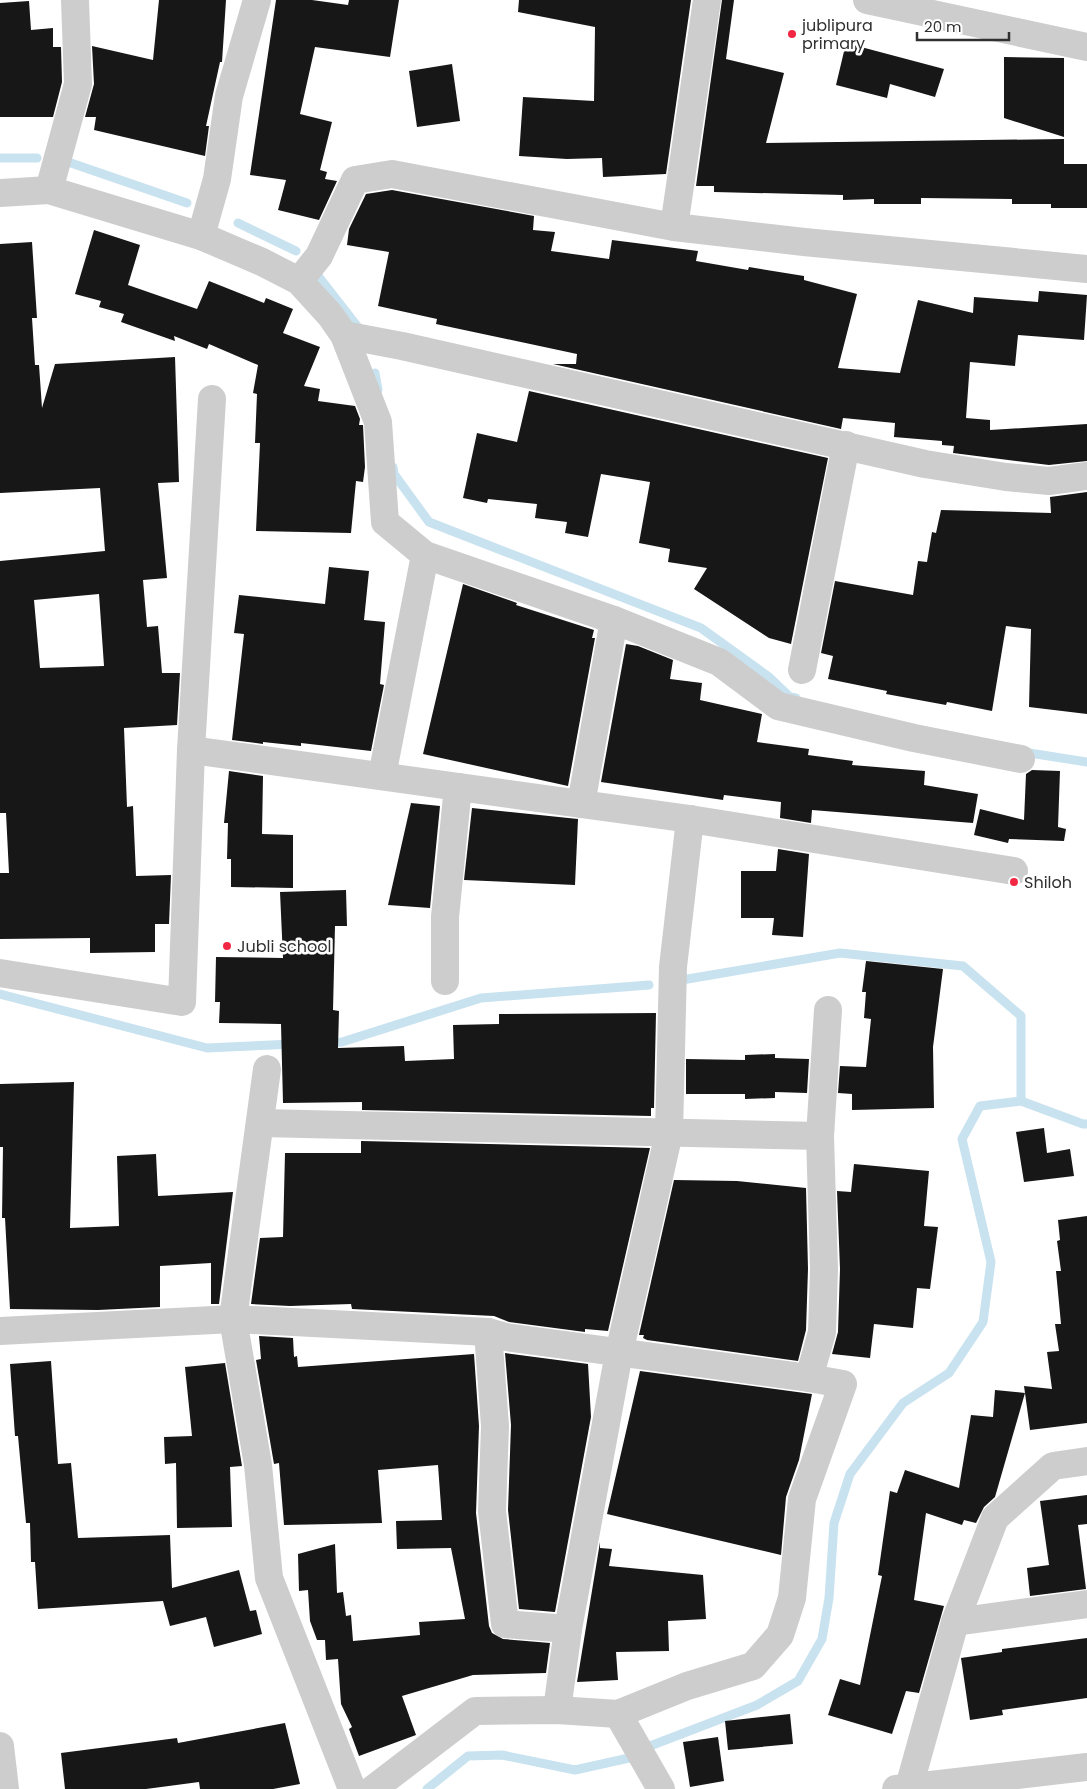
<svg xmlns="http://www.w3.org/2000/svg" width="1087" height="1789" font-family="Poppins,sans-serif">
<style>
.lines{fill:none;stroke-linecap:round;stroke-linejoin:round}
.stream{stroke:#c8e2ef;stroke-width:9}
.building{fill:#171717;fill-rule:evenodd}
.minor{stroke:#cdcdcd;stroke-width:28}
.tertiary{stroke:#cdcdcd;stroke-width:28}
.poi-dot{fill:#f22744;stroke:#fff;stroke-width:2}
.labels{text-anchor:middle;stroke-width:5;stroke-linejoin:round;paint-order:stroke}
.poi-label{font-size:16px;fill:#303030;stroke:#fff;text-anchor:start}
</style>
<rect width="100%" height="100%" fill="#fff"/>
<g class="lines">
<g class="stream">
<path d="M0,158H37"/>
<path d="M71,163L187,203"/>
<path d="M238,223L296,251"/>
<path d="M315,272L361,331"/>
<path d="M375,373L378,390"/>
<path d="M393,467L394,474L429,522L701,628L769,677L790,697L796,698"/>
<path d="M1023,752L1087,762"/>
<path d="M676,981L840,953L963,966L1021,1016V1101"/>
<path d="M0,994L207,1048L293,1044"/>
<path d="M328,1043L342,1042L481,998L649,985"/>
<path d="M427,1789L468,1756L502,1755L575,1770L629,1758L650,1746L757,1705L798,1681L822,1639L829,1598L834,1523L850,1474L903,1403L949,1373L983,1322L991,1262L962,1139L980,1106L1021,1101L1083,1124H1087"/>
</g>
</g>
<g class="building">
<path d="M159,0H226L222,62H220L206,126H209L205,156L94,130L96,117H85L94,84L92,46L153,60Z"/>
<path d="M276,0H312L348,5L349,0H399L390,57L315,47L300,114L332,122L320,170L327,172L325,179L337,181L319,220L278,210L286,180L250,175Z"/>
<path d="M519,0H691L666,174L603,177L602,158L567,159L519,156L523,97L594,101L595,27L518,12Z"/>
<path d="M722,0H734L726,59L784,73L766,143L1064,139V164H1087V208H1051V204H1012V199L921,198V204H874V199L843,200V195L714,192V186H696Z"/>
<path d="M29,1L31,30L53,28V47H61L62,82L53,117H0V3Z"/>
<path d="M846,43L944,69L935,97L890,84L887,98L836,85Z"/>
<path d="M1004,57L1064,58V137L1004,118Z"/>
<path d="M452,64L460,121L417,127L409,71Z"/>
<path d="M392,190L534,216L533,230L555,232L551,251L609,259L612,240L698,251L696,261L748,270L749,267L804,276V280L857,294L838,368L900,373L918,300L973,313L974,297L1038,302L1039,291L1087,295L1084,340L1018,335L1015,366L970,362L966,418L990,420V430L1087,424V461L1049,465L953,453L954,446L942,445V441L894,437L895,423L843,418L841,429L553,364H576L577,354L436,324L437,319L378,306L389,252L347,245L349,229L366,194Z"/>
<path d="M94,230L140,245L128,285L197,309L209,281L264,303L266,298L293,309L283,333L320,347L304,386L320,389L318,401L355,406L360,419L359,425H363L365,467L363,482L356,481L351,533L256,531L260,443H255L257,394L253,393L258,365L209,344L207,349L174,336L175,341L121,322L124,314L99,307L101,301L75,294Z"/>
<path d="M32,242L37,318H32L35,365H39L42,408L55,364L175,357L179,482L158,483L167,578L143,580L147,627L158,626L162,673H180L177,725L124,728L127,807L133,806L136,876L171,875L169,924H155V952L90,953V938L0,939V873H9L6,813H0V561L105,551L100,488L0,493V244ZM99,594L104,666L40,668L34,600Z"/>
<path d="M529,391L828,458L791,644L769,638L694,589L707,568L668,562L670,549L639,543L650,482L601,474L588,537L565,533L567,522L535,518L537,504L488,499L487,503L463,498L477,433L517,442Z"/>
<path d="M1087,492V714L1029,707L1031,629L1006,626L992,711L947,702L946,705L886,694L887,691L828,679L833,656L821,653L835,581L913,595L918,561L927,562L932,532L936,533L941,510L1051,513L1050,497Z"/>
<path d="M329,567L369,571L364,620L385,622L380,684L384,685L371,751L301,743V746L263,742V744L232,740L244,634L234,633L239,595L325,604Z"/>
<path d="M463,584L517,603L516,605L594,630L592,638H595L568,786L423,754Z"/>
<path d="M626,644L638,646L673,660L670,679L702,683L700,700L762,714L757,742L809,749L808,755L853,761L852,765L925,771L924,785L978,794L973,823L812,810L811,823L780,818L781,802L724,795L723,800L601,782Z"/>
<path d="M1032,770L1060,771L1058,827L1066,829L1064,841L1009,839L1008,843L974,835L980,809L1024,820L1026,774Z"/>
<path d="M229,771L263,776L262,834L293,835V888L231,887V859H227L228,823H224Z"/>
<path d="M411,803L440,806L430,908L388,905Z"/>
<path d="M472,808L578,819L575,885L464,880Z"/>
<path d="M778,849L809,854L803,937L772,935L774,918H741V871H776Z"/>
<path d="M346,890L347,926H335L333,1010L339,1011L338,1048L404,1046L405,1061L454,1059L453,1025L499,1024V1014L656,1013L654,1108H651V1116L362,1110V1102L283,1103L281,1024L219,1023L220,1002H215L216,957L283,958L280,892Z"/>
<path d="M866,961L943,969L933,1047L934,1108L852,1110V1094L838,1093L840,1066L866,1067L871,1019L864,1018L866,992H862Z"/>
<path d="M775,1054V1058L809,1059L807,1093L775,1092V1098L745,1099V1094H686V1059L745,1060V1055Z"/>
<path d="M74,1082L70,1228L119,1226L117,1156L156,1154L158,1196L233,1192L219,1304H211V1263L160,1266V1307L98,1310L10,1309L5,1218H2L3,1147H0V1084Z"/>
<path d="M1044,1128L1047,1153L1070,1149L1074,1176L1024,1182L1016,1132Z"/>
<path d="M361,1141L650,1148L608,1331L585,1329V1332L509,1322L494,1316L352,1309L351,1304L290,1306L251,1304L260,1238L283,1237L285,1153H361Z"/>
<path d="M854,1164L929,1171L924,1226L938,1227L930,1289L917,1288L913,1328L874,1324L870,1358L832,1354L838,1332L840,1269L837,1191L851,1192Z"/>
<path d="M674,1180L737,1181L806,1188L808,1269L806,1330L798,1361L647,1340L643,1338L644,1335H639Z"/>
<path d="M1087,1216V1423L1030,1430L1025,1393L995,1497L984,1507L976,1523L964,1520L962,1525L926,1513L914,1600L944,1606L919,1693L906,1691L892,1734L828,1715L840,1679L860,1685L882,1576L878,1575L890,1491L897,1493L905,1470L959,1488L971,1415L993,1417L995,1390L1025,1393L1024,1386L1052,1389L1047,1352L1059,1351L1055,1324H1061L1056,1271H1061L1057,1241L1060,1240L1058,1220Z"/>
<path d="M259,1336L293,1338L294,1357L297,1356L298,1367L474,1354L479,1426L476,1513L489,1626L492,1633L503,1639L550,1643L546,1673L473,1675L402,1696L416,1735L359,1756L349,1729L352,1727L341,1704L338,1659L326,1660L325,1640H317L310,1621L308,1590L299,1591L298,1554L335,1544L337,1593L343,1592L346,1616L351,1615L353,1641L420,1635L419,1622L465,1619L451,1548L397,1549L396,1521L442,1520L438,1465L378,1470L382,1523L284,1525L279,1463L274,1464L256,1360L261,1359Z"/>
<path d="M505,1353L588,1364L591,1417L555,1612L519,1609L508,1510L511,1425Z"/>
<path d="M51,1361L58,1464L71,1463L78,1538L170,1535L172,1588L239,1570L250,1611L256,1610L262,1634L214,1647L206,1617L170,1626L163,1601L38,1609L35,1562H31L30,1523H26L18,1436H15L10,1364Z"/>
<path d="M225,1363L242,1466L230,1467L232,1527L177,1528L176,1463L165,1464L164,1437L192,1436L185,1367Z"/>
<path d="M640,1371L812,1394L799,1460L786,1497L781,1555L607,1514Z"/>
<path d="M1087,1495V1524L1078,1525L1086,1589L1030,1596L1027,1568L1049,1565L1040,1501Z"/>
<path d="M600,1542V1548L612,1549L609,1566L703,1575L706,1619L668,1621L669,1651L616,1652L618,1680L577,1682Z"/>
<path d="M1087,1638V1698L1002,1710L1003,1715L970,1720L961,1658L1002,1652V1649Z"/>
<path d="M790,1714L793,1744L728,1750L725,1721Z"/>
<path d="M285,1723L300,1784L273,1789H200L199,1782L146,1789H65L61,1753L177,1738L178,1743Z"/>
<path d="M718,1737L724,1781L690,1787L683,1742Z"/>
</g>
<g class="lines">
<g class="minor">
<path d="M867,0L1087,47"/>
<path d="M49,190L78,84L75,0"/>
<path d="M0,193L49,190L201,236L262,262L299,281L330,315L344,335L378,422L385,522L425,555L614,620L719,662L778,706L914,738L1021,759"/>
<path d="M674,227L707,0"/>
<path d="M201,236L217,179L229,96L257,0"/>
<path d="M299,281L319,256L355,180L392,174L674,227L804,242L1087,269"/>
<path d="M344,335L402,346L925,464L1006,477L1049,481L1087,476"/>
<path d="M802,670L846,445"/>
<path d="M191,750L690,819L1014,871"/>
<path d="M382,776L425,555"/>
<path d="M581,804L614,620"/>
<path d="M0,973L182,1002L191,750L212,399"/>
<path d="M445,981V917L458,787"/>
<path d="M267,1069L233,1319L258,1465L269,1578L352,1789"/>
<path d="M261,1123L820,1136"/>
<path d="M0,1331L233,1319L488,1332L506,1337L809,1378L843,1384L802,1499L792,1598L780,1635L753,1666L687,1686L618,1714L557,1710L475,1711L373,1789"/>
<path d="M488,1332L495,1426L492,1511L505,1624L568,1629"/>
<path d="M809,1378L822,1332L824,1269L820,1136L828,1010"/>
<path d="M955,1622L1087,1604"/>
<path d="M557,1710L568,1629L619,1353L669,1133L673,967L690,819"/>
<path d="M618,1714L661,1789"/>
<path d="M909,1787L955,1622L995,1518L1053,1466L1087,1461"/>
<path d="M896,1789L1087,1767"/>
</g>
<path class="tertiary" d="M0,1746L5,1789"/>
</g>
<g class="poi-dot">
<circle cx="792" cy="34" r="5"/>
<circle cx="1014" cy="882" r="5"/>
<circle cx="227" cy="946" r="5"/>
</g>
<g class="labels">
<g class="poi-label">
<text x="802" y="31">jublipura<tspan x="802" dy="18">primary</tspan></text>
<text x="1024" y="888">Shiloh</text>
<text x="237" y="952">Jubli school</text>
</g>
</g>
<path d="M917 32v8h92v-8" fill="none" stroke="#303030" stroke-width="2.5"/>
<text x="924" y="32" font-size="15" fill="#303030" stroke="#ffffff" stroke-width="4" paint-order="stroke">20 m</text>
</svg>
